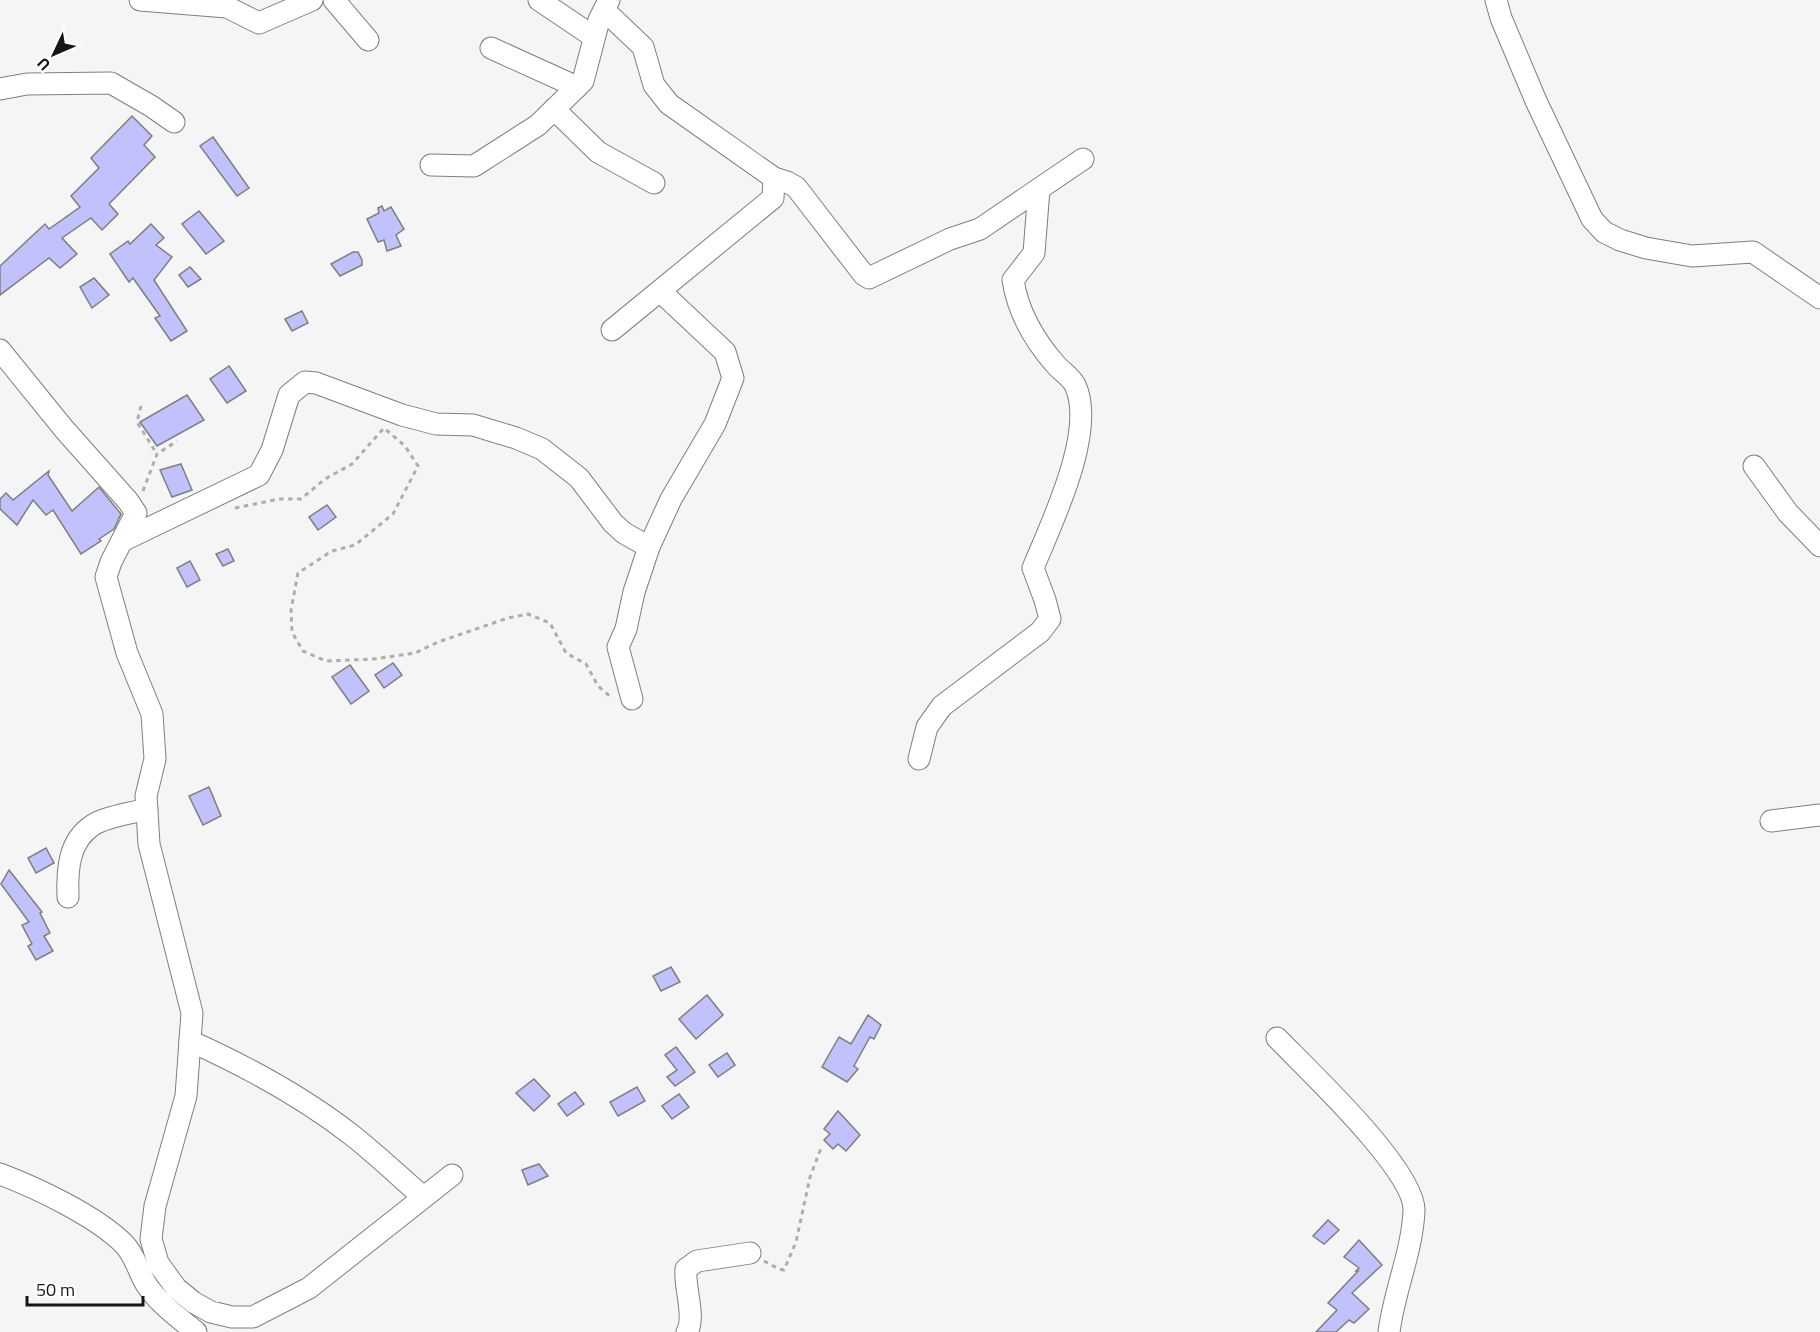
<svg xmlns="http://www.w3.org/2000/svg" width="1820" height="1332" font-family="'Titillium Web',sans-serif">
<style>
.building{fill:#c1c2fb;stroke:#7e7e7f;stroke-width:1.5}
.lines{fill:none;stroke-linecap:round;stroke-linejoin:round}
.minor-casing{stroke:#7f7f80;stroke-width:23}
.path{stroke:#adadae;stroke-width:3;stroke-dasharray:4.5 4.5;stroke-linecap:butt}
.minor{stroke:#fff;stroke-width:21}
</style>
<rect width="100%" height="100%" fill="#f5f5f6"/>
<g class="building">
<path d="M132,116L152,136L144,145L155,157L109,204L118,214L102,230L91,218L62,238L77,254L60,268L49,258L0,295V266L45,224L49,229L80,207L71,196L99,168L91,158Z"/>
<path d="M213,137L249,188L237,196L200,146Z"/>
<path d="M382,206L384,211L391,207L404,229L396,235L401,246L387,251L384,240L378,242L367,219L379,213L378,208Z"/>
<path d="M199,211L224,241L206,254L182,224Z"/>
<path d="M151,224L164,238L156,245L172,257L154,280L187,331L171,341L155,318L160,316L133,278L129,282L110,254L128,241L130,244Z"/>
<path d="M353,252H358L362,260V265L340,276L331,264Z"/>
<path d="M190,267L201,279L188,287L179,275Z"/>
<path d="M94,278L109,295L92,308L80,287Z"/>
<path d="M302,311L308,323L292,331L285,319Z"/>
<path d="M229,366L246,391L227,403L210,379Z"/>
<path d="M187,395L204,420L157,446L140,422Z"/>
<path d="M181,464L192,490L172,497L160,470Z"/>
<path d="M49,471L48,475L72,511L99,487L121,514L114,529L99,539L101,541L81,554L53,510L46,515L33,500L17,525L0,509V499L6,493L13,500Z"/>
<path d="M327,505L336,517L318,530L309,517Z"/>
<path d="M228,549L234,561L223,566L216,554Z"/>
<path d="M190,561L200,580L187,587L177,568Z"/>
<path d="M393,663L402,675L384,688L375,675Z"/>
<path d="M350,665L369,691L351,704L332,677Z"/>
<path d="M209,787L221,816L203,825L189,796Z"/>
<path d="M46,848L54,863L36,873L28,858Z"/>
<path d="M9,870L42,912L40,913L50,933L44,936L53,951L36,960L28,946L32,944L22,925L29,922L1,884Z"/>
<path d="M671,967L680,982L661,991L653,976Z"/>
<path d="M707,995L723,1015L696,1039L679,1019Z"/>
<path d="M868,1015L881,1025L874,1039L870,1037L854,1066L858,1069L847,1082L822,1067L839,1037L851,1044Z"/>
<path d="M676,1047L695,1072L675,1086L667,1077L677,1070L665,1055Z"/>
<path d="M727,1053L735,1065L718,1077L709,1065Z"/>
<path d="M534,1079L550,1096L534,1111L516,1093Z"/>
<path d="M637,1087L645,1101L618,1116L610,1102Z"/>
<path d="M575,1092L584,1104L567,1116L558,1104Z"/>
<path d="M679,1094L689,1107L672,1119L662,1106Z"/>
<path d="M838,1111L860,1135L846,1151L838,1144L833,1149L824,1140L830,1134L824,1129Z"/>
<path d="M539,1164L548,1176L528,1185L522,1170Z"/>
<path d="M1328,1220L1339,1230L1324,1244L1313,1236Z"/>
<path d="M1359,1240L1382,1265L1352,1293L1369,1309L1354,1323L1349,1320L1336,1332H1316L1337,1310L1328,1303L1358,1271H1356L1359,1268L1344,1257Z"/>
</g>
<g class="lines">
<defs>
<g id="minor">
<path d="M140,0L227,7L259,23L312,0"/>
<path d="M334,0L368,40"/>
<path d="M539,0L594,37"/>
<path d="M1496,0L1501,18L1536,101L1592,219L1604,232L1620,240L1646,248L1692,256L1753,252L1820,298"/>
<path d="M604,10L643,47L654,85L669,104L774,178L787,182L796,187L864,275L869,278L950,239L980,229L1083,159"/>
<path d="M491,48L577,87"/>
<path d="M0,89L27,84L111,83L151,106L174,122"/>
<path d="M554,109L598,152L654,183"/>
<path d="M431,165L474,166L538,125L583,81L599,20L609,0"/>
<path d="M612,330L773,198L774,178"/>
<path d="M0,350L64,429L128,501L136,513L111,562L106,577L127,653L152,714L155,759L146,796L149,844L192,1013L186,1096L155,1206L151,1239L158,1263L176,1288L193,1302L211,1312L232,1317H253L309,1288L452,1175"/>
<path d="M1754,466L1788,513L1820,546"/>
<path d="M122,541L259,475L272,450L289,395L305,382L316,383L402,415L436,424L473,425L516,438L542,449L579,478L613,523L624,533L649,547L634,592L626,629L618,647L632,699"/>
<path d="M649,547L671,499L715,424L733,378L725,352L660,291"/>
<path d="M919,759L927,727L942,706L1040,632L1050,619L1045,600L1033,568C1051,524 1097,431 1075,385C1071,377 1061,371 1056,365C1034,340 1018,313 1013,280L1034,253L1039,189"/>
<path d="M1771,821L1820,815"/>
<path d="M68,897C67,871 68,841 93,825C105,817 132,813 147,809"/>
<path d="M1277,1038C1307,1069 1416,1171 1414,1211C1412,1253 1394,1291 1389,1332"/>
<path d="M190,1041C248,1067 303,1097 353,1136C377,1155 400,1177 423,1197"/>
<path d="M0,1174C37,1188 96,1216 124,1244C135,1255 138,1271 146,1284C158,1303 179,1318 196,1332"/>
<path d="M687,1332C696,1317 684,1288 686,1269L697,1261L750,1253"/>
</g>
</defs>
<use href="#minor" class="minor-casing"/>
<g class="path">
<path d="M141,406L137,422L157,454"/>
<path d="M143,491L157,454L177,441"/>
<path d="M235,508L279,499H301L325,479L352,464L384,428L405,446L418,466L393,514L355,545L332,551L298,573L291,610L292,632L303,651L326,661L374,659L415,653L438,642L508,618L528,614L550,623L566,653L586,664L598,686L612,698"/>
<path d="M764,1261L779,1269L784,1270L796,1242L810,1177L821,1148"/>
</g>
<use href="#minor" class="minor"/>
</g>
<g transform="translate(54 54) rotate(226)" stroke="#ffffff" stroke-width="4.5" paint-order="stroke">
<path d="M0-4.5L10 22L0 15L-10 22Z" fill="#161617"/>
<text y="-9" font-size="16" font-weight="bold" text-anchor="middle" fill="#161617">U</text>
</g>
<path d="M27 1296v9h116v-9" fill="none" stroke="#161617" stroke-width="3"/>
<text x="36" y="1296" font-size="18" fill="#161617" stroke="#ffffff" stroke-width="4.5" paint-order="stroke">50 m</text>
</svg>
